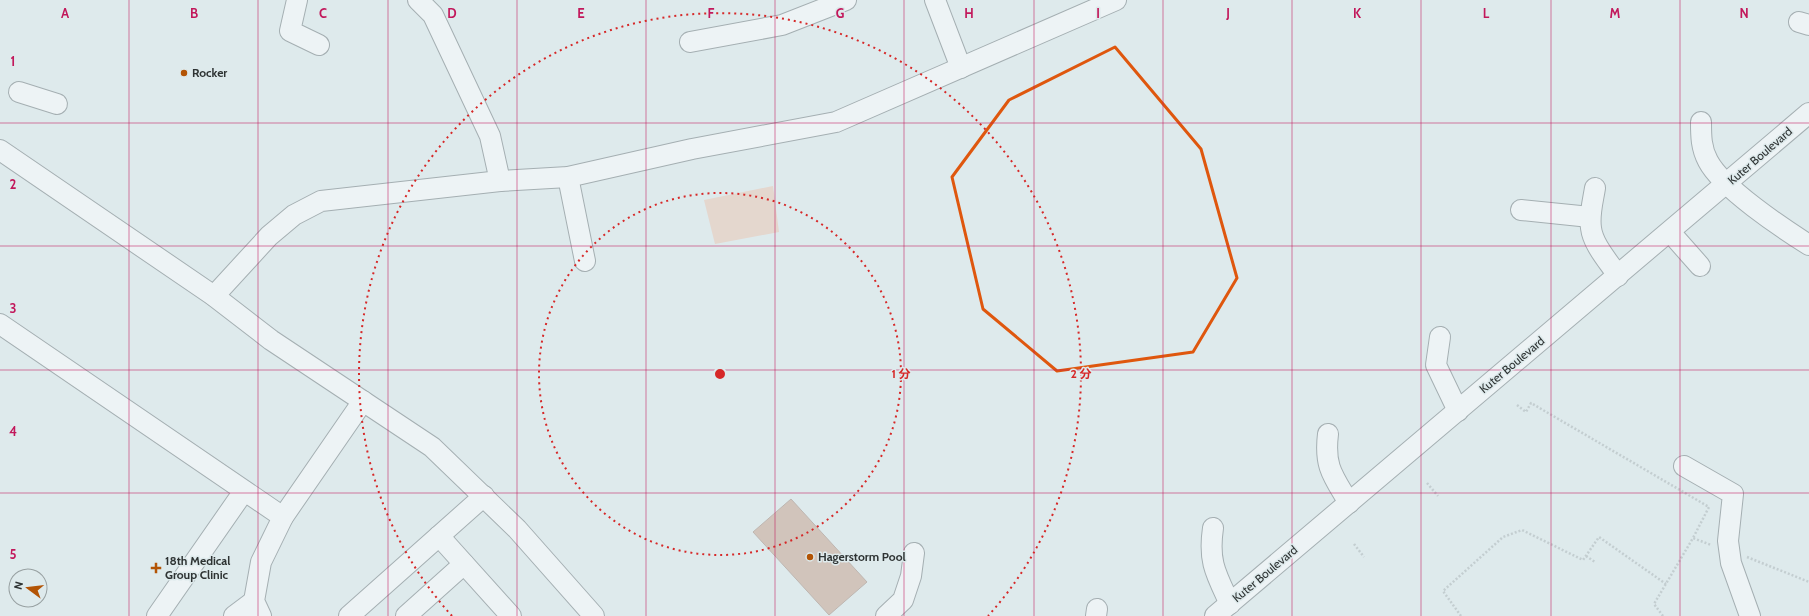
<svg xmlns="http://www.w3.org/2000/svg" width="1809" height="616" font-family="Cabin,'Noto Sans JP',sans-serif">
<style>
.green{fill:#ecc0a8}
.water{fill:#c2977f;stroke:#967968}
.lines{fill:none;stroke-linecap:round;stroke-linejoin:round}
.minor-casing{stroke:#5f696b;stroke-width:22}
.path{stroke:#a3adae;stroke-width:2.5;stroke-dasharray:2 2;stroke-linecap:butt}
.minor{stroke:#fff;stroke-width:20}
.marked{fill:none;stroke:#df570e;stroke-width:3;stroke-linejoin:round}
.grid{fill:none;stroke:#c2185b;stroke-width:1;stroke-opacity:0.55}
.ring{fill:none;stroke:#d62828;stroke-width:2;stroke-dasharray:2 4}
.poi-dot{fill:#b35405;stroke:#deeaec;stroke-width:1.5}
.labels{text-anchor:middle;stroke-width:3;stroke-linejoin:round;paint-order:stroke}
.poi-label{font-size:12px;font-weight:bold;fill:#2e3333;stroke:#deeaec;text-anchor:start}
.street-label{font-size:12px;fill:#2e3333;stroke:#deeaec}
.grid-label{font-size:13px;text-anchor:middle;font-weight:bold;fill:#c2185b;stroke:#deeaec;stroke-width:3;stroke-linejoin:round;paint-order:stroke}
.centre{fill:#d62828;stroke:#deeaec;stroke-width:2}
.ring-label{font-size:12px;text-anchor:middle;font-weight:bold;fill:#d62828;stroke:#deeaec;stroke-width:3;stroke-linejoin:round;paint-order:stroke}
</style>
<rect width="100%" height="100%" fill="#deeaec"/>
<path class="green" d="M773,186L779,232L715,244L704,200Z"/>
<path class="water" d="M791,499L867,582L829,615L753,532Z"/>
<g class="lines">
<defs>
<g id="minor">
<path d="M297,0L290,31L319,45"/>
<path d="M418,0L433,15L490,136L500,181"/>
<path d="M935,0L961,68"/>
<path d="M1799,22L1809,25"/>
<path d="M690,42L782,25L846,0"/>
<path d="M19,92L57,104"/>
<path d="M1701,122C1701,136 1701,148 1708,161C1722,188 1782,228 1809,245"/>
<path d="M0,150L214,296L271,340L432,447L517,529L594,616"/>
<path d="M568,177L585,261"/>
<path d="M1595,188C1593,201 1589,214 1591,228C1593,245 1609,262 1618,276"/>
<path d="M1521,210L1590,217"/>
<path d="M1670,232L1700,266"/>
<path d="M214,296L269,236L294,215L321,201L500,181L568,177L692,149L836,122L1116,0"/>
<path d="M0,324L283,517"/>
<path d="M1440,337L1436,365L1458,411"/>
<path d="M1328,434C1324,467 1333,476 1349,503"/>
<path d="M1684,466L1733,494L1728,541L1731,563L1750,616"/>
<path d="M1213,528C1208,562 1216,574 1230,604"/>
<path d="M439,536L511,616"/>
<path d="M157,616L244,491"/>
<path d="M234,616L254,601"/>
<path d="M261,616L254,601L261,562L283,517L363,401"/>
<path d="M349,616L484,496"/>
<path d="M406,616L464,564"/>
<path d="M886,616L903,600L911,576L914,553"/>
<path d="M1096,616L1097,609"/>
<path d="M1215,616L1809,113"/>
</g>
</defs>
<use href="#minor" class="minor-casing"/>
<g class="path">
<path d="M1517,405L1526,412L1531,403L1709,507L1693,538"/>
<path d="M1427,483L1438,496"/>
<path d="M1354,544L1364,557"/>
<path d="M1586,556L1595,562"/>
<path d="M1747,557L1809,582"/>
<path d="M1461,616L1443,591L1503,537L1522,530L1583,560L1599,537L1666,584"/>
<path d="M1663,616L1654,604L1693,538L1711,545"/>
</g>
<use href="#minor" class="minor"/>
</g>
<path d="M0 0H1809V616H0ZM1115,47L1201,149L1237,278L1193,352L1057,371L983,309L952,177L1009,100Z" fill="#deeaec" fill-opacity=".55" fill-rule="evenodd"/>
<path class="marked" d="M1115,47L1201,149L1237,278L1193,352L1057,371L983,309L952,177L1009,100Z"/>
<path class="grid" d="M129,0V616M258,0V616M388,0V616M517,0V616M646,0V616M775,0V616M904,0V616M1034,0V616M1163,0V616M1292,0V616M1421,0V616M1551,0V616M1680,0V616M0,123H1809M0,246H1809M0,370H1809M0,493H1809"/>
<g class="ring">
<circle cx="720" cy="374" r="181"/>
<path d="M452 616A361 361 0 1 1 988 616"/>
</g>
<g class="poi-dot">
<circle cx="184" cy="73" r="4"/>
<circle cx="810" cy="557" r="4"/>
<path d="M154 562h4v4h4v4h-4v4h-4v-4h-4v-4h4z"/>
</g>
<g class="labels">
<g class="poi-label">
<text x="192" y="77">Rocker</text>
<text x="818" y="561">Hagerstorm Pool</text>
<text x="165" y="565">18th Medical<tspan x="165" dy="14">Group Clinic</tspan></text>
</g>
<g class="street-label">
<text transform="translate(1760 156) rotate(-41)" y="4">Kuter Boulevard</text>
<text transform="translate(1512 365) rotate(-40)" y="4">Kuter Boulevard</text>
<text transform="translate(1265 574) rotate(-40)" y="4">Kuter Boulevard</text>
</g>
</g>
<g class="grid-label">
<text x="65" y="18">A</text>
<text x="194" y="18">B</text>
<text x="323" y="18">C</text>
<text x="452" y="18">D</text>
<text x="581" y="18">E</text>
<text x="711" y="18">F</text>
<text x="840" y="18">G</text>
<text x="969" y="18">H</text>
<text x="1098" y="18">I</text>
<text x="1228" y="18">J</text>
<text x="1357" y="18">K</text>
<text x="1486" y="18">L</text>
<text x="1615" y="18">M</text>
<text x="1744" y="18">N</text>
<text x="13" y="66">1</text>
<text x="13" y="189">2</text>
<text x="13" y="313">3</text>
<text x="13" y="436">4</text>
<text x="13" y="559">5</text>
</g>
<circle cx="720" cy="374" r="6" class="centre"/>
<g class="ring-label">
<text x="901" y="378">1 分</text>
<text x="1081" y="378">2 分</text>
</g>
<g transform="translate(28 588) rotate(285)"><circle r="19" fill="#deeaec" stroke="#98a1a2"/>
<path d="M0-3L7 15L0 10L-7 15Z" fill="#b35405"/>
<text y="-6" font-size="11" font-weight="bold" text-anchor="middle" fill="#2e3333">N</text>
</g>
</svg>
